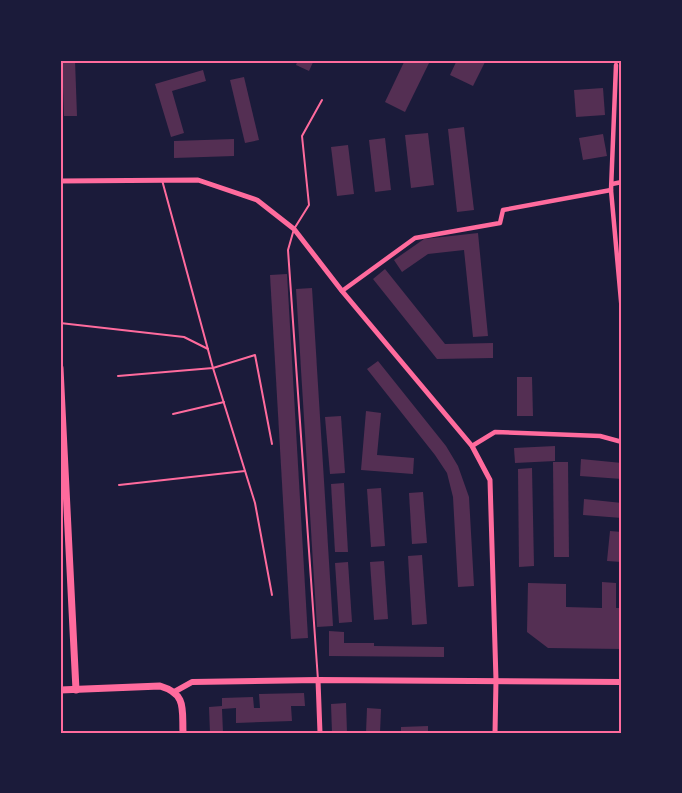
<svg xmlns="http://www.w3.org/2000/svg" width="682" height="793" font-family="'Asap Condensed',sans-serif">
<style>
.building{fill:#542f53}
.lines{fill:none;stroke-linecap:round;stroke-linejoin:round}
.service{stroke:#ff6b9d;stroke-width:2}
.minor{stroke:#ff6b9d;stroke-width:4.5}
.tertiary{stroke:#ff6b9d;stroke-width:5}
.secondary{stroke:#ff6b9d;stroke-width:6}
.primary{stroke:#ff6b9d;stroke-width:7}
.neatline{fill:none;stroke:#ff6b9d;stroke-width:2}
</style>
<rect width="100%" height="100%" fill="#1b1b3a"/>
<g class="building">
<path d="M62,60H75L77,116H64Z"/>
<path d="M298,60H314L309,71L296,65Z"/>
<path d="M405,60H424L429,63L405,112L385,102Z"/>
<path d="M457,60H486L473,86L450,75Z"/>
<path d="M203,70L206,81L172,91L184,133L171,137L155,84Z"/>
<path d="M244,77L259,140L245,143L230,80Z"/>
<path d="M603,88L605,115L576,117L574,90Z"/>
<path d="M464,127L474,210L457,212L448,129Z"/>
<path d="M428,133L434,185L411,188L405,135Z"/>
<path d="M603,134L607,156L583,160L579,138Z"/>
<path d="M385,138L391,190L375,192L369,140Z"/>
<path d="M234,139V156L174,158V141Z"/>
<path d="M348,145L354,194L337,196L331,147Z"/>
<path d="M478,233L488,336L473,337L464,250L428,254L402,272L394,260L424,239Z"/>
<path d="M385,269L445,344L493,343V358L437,359L373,279Z"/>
<path d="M287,274L308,638L291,639L270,275Z"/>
<path d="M312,288L333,626L317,627L296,289Z"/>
<path d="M378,361L446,446L458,466L469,497L474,586L458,587L453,497L447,473L435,455L367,369Z"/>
<path d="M517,377H532L533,416H517Z"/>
<path d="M366,411L381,413L377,455L414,458L413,474L361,470Z"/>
<path d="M341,416L345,473L330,474L325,417Z"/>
<path d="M555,446V461L515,463L514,448Z"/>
<path d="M581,459L622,463V479L580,476Z"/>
<path d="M553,462H568L569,557H554Z"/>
<path d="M532,468L534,566L519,567L518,469Z"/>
<path d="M344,483L348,552H335L331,484Z"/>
<path d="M381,488L385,546L371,547L367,489Z"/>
<path d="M423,492L427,543L412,544L409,493Z"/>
<path d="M584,499L622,503V518L583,515Z"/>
<path d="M610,531L622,532V562L607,561Z"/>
<path d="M422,555L427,624L412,625L408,556Z"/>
<path d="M384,561L388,619L374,620L370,562Z"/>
<path d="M348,562L352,622L339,623L335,563Z"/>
<path d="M602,582L616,583V608H622V649L548,648L527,632L528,583L566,584V607L602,608Z"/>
<path d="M329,631L344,632V643H374V646L444,647V657L329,656Z"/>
<path d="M304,693L305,706H291L292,721L236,723V708L222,709L223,733H210L209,707L222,706V698L253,697L254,708H260L259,694Z"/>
<path d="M346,703L347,733H332L331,704Z"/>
<path d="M367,708L381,709L380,733H366Z"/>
<path d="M428,726V733H401V727Z"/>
</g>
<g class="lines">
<g class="service">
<path d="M162,180L213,368L255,503L272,595"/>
<path d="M60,323L184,337L208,349"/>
<path d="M118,376L213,368L255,355L272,444"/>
<path d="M173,414L224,402"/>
<path d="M119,485L245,471"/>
<path d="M318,680L288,250L294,229L309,205L302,136L322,100"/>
</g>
<g class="minor">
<path d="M616,65L611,190L622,312"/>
<path d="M612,184L622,182"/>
<path d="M342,291L415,238L500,223L503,210L611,190"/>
<path d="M472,446L495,432L600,436L622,442"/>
</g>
<g class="tertiary">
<path d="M60,181L198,180L257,200L294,229L342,291L472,446L490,480L496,680L495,733"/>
<path d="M318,680L320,733"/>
</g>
<path class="secondary" d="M174,692L192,682L318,680L622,682"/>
<g class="primary">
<path d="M60,368L76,690"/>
<path d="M60,690L160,686C187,694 182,709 183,733"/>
</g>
</g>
<rect width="682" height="793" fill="none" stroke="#1b1b3a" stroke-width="123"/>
<rect x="62" y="62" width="558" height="670" class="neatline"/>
</svg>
